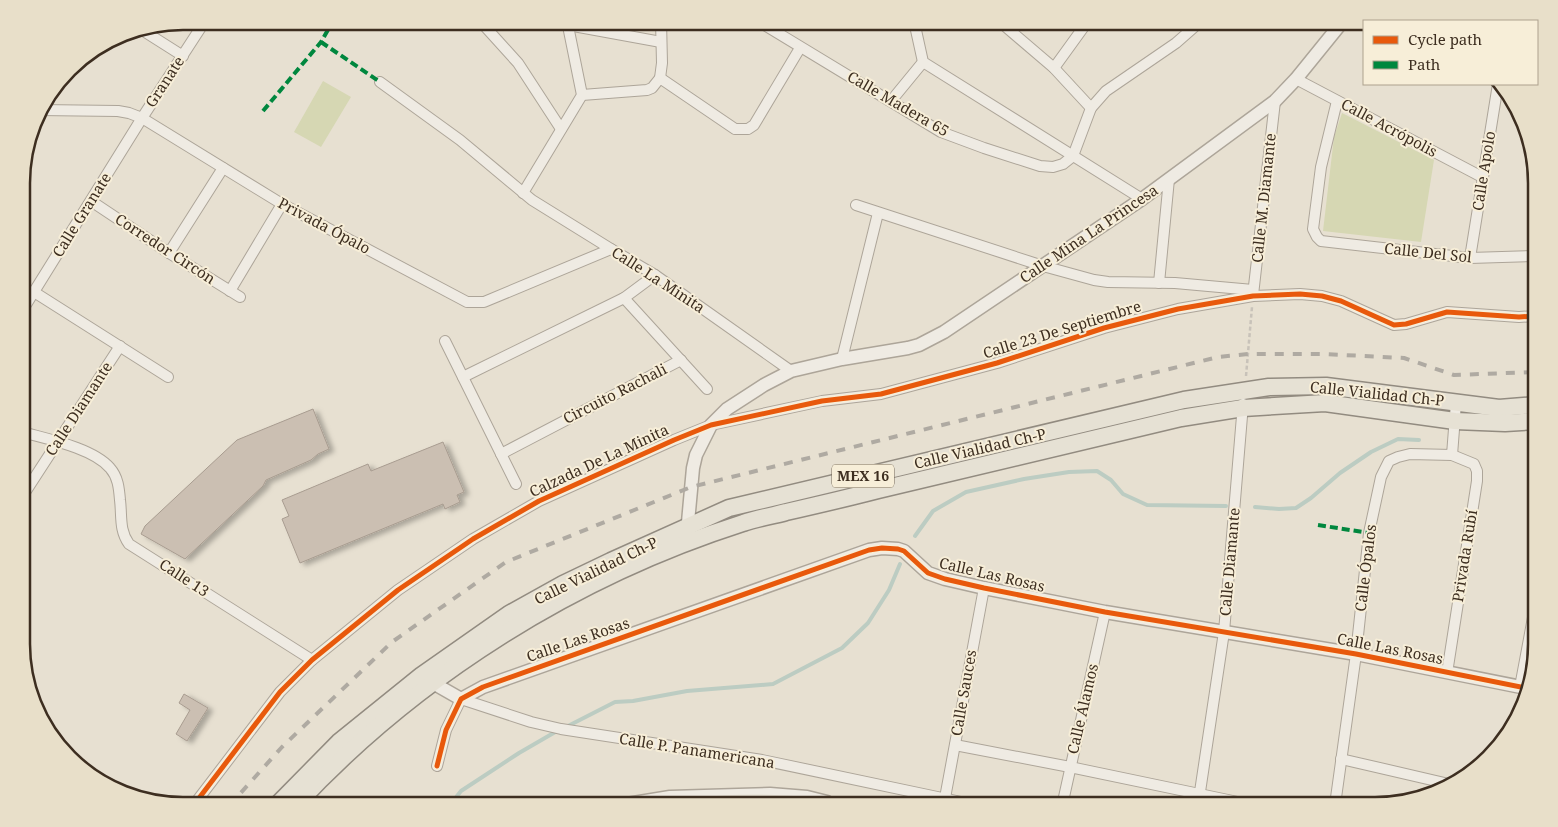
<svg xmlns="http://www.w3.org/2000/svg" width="1558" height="827" font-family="'Noto Serif',serif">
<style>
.green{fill:#d6d7b3}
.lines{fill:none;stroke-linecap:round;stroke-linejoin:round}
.stream{stroke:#bcccc2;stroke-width:4}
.building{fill:#cbbfb2;stroke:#a89c90;filter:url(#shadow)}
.minor-casing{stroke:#ada599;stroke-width:12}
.tertiary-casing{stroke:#ada599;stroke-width:15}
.primary-casing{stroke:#928b80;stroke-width:19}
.path{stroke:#c8c2b9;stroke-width:2.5;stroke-dasharray:4 2.5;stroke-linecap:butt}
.minor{stroke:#efebe3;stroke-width:10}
.tertiary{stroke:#efebe3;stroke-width:12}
.primary{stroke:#e6e1d4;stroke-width:16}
.rail{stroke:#afaaa2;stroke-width:4;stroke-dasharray:9 9;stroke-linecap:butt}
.quiet{stroke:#00873e;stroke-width:4;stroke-dasharray:8 4;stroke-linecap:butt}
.cycleway-casing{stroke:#f7eed8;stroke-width:8}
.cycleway{stroke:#e8590c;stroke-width:5}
.labels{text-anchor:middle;stroke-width:4;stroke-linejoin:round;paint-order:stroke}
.shield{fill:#f7eed8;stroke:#756857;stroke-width:1}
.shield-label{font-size:14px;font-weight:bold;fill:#3d2e20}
.street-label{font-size:15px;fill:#3d2e20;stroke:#f7eed8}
.rim{fill:none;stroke:#3d2e20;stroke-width:2.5}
</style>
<defs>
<filter id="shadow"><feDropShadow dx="5" dy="2.5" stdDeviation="2.5" flood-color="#0004"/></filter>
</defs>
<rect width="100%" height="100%" fill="#e7e0d1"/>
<g class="green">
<path d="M323,81L351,97L321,147L294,132Z"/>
<path d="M1342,113L1434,160L1421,242L1323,231L1334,137Z"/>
</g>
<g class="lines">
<g class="stream">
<path d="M1255,507L1279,509L1296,508L1311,498L1340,473L1371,452L1398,439L1419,440"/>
<path d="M915,536L933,511L966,492L1024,479L1069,472L1097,471L1111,480L1123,494L1147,505L1226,506"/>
<path d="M566,727L615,702L633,701L687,691L773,684L842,648L868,623L889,590L900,564"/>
<path d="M449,806L461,791L519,753L557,731"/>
</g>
</g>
<g class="building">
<path d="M313,409L329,449L318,454L311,460L266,480L263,486L185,559L141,534L145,526L237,440Z"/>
<path d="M443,442L464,492L457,495L460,502L445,509L443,504L300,563L282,519L289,516L282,500L368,464L371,471Z"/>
<path d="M184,694L208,708L187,741L176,734L190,710L179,703Z"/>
</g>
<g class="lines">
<defs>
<g id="minor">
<path d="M480,21L518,63L561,129"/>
<path d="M758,21L941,132L984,148L1040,166L1053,167L1063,164L1073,156L1091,108L1106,91L1176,43L1201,21"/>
<path d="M914,21L923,62L1142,199"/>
<path d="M999,21L1054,68L1091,108"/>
<path d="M568,25L661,42"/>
<path d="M142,30L183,56"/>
<path d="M1054,68L1088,21"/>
<path d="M660,78L662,63L661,21"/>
<path d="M1296,79L1482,177"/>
<path d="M380,82L460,140L532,200L611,249L655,275L791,371"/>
<path d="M582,95L647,90L652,88L660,78L735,129H748L754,125L800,48"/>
<path d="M891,101L923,62"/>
<path d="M1337,101L1321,167L1313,229L1317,237L1321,241L1470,258L1536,256"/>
<path d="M39,110L118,111L129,113L142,118L282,204L467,302H484L611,249"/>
<path d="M523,193L582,95L567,21"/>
<path d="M91,201L169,253L240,297"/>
<path d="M856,205L1043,266L1094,280L1108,282L1175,283L1253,290"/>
<path d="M169,253L223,168"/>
<path d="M1470,258L1498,84"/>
<path d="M1159,283L1169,179"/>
<path d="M230,291L282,204"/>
<path d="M34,292L168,377"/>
<path d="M1253,295L1275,101"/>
<path d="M624,298L707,389"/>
<path d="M22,311L142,118L205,21"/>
<path d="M445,341L516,484"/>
<path d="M842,359L878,213"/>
<path d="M463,377L624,298L655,275"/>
<path d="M22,432C47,439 93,448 110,468C118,477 119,488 120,500C122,516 119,530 129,544L312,660"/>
<path d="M501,454L681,360"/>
<path d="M22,497L120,346"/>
<path d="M1447,673L1477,481V471L1474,464L1452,455"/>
<path d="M1520,687L1537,596"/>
<path d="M955,745L1070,767L1252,805"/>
<path d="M1341,759L1449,784"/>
<path d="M437,766L446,730L461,699L531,722L561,729L762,760L980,806"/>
<path d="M945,798L984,588"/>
<path d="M1198,805L1224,632L1243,404"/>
<path d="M1335,805L1356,654L1369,533L1381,477L1389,461L1398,457L1410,454L1452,455L1456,403"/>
<path d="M193,806L280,692L312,660L398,590L473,539L539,501L674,440L711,425L822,401L881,394L997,363L1104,328L1178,309L1253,296L1300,294L1322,296L1341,301L1394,325L1406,324L1447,312L1519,317L1536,316"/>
<path d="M1062,806L1105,612"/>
</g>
<g id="tertiary">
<path d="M687,533L693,468L696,455L711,425L727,409L764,385L791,371L842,359L908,348L919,345L944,332L1142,199L1275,101L1296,79L1343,21"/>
<path d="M426,679L461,699L483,687L869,550L882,548L898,549L904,551L928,573L945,579L984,588L1105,612L1356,654L1526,688"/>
<path d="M615,806L670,797L770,794L807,797L827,802L832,806"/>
</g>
<g id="primary">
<path d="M276,806L339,742L422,675L509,614L563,584L611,561L729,508L1184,400L1269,387L1326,386L1499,408L1536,405"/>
<path d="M295,806C416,676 574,577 743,523C757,518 772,516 786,512C817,505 847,498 878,490C979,466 1080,442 1181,418L1243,408L1325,403L1455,421L1505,423L1536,421"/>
<path d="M697,806C734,801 777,802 814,806"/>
</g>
</defs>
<use href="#minor" class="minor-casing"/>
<use href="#tertiary" class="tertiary-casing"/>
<use href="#primary" class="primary-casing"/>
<path class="path" d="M1246,376L1252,307"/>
<use href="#minor" class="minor"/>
<use href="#tertiary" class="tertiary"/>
<use href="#primary" class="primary"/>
<path class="rail" d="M229,806L282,747L392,642L506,562L691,487L1218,357L1248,354H1324L1404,358L1454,375L1536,372"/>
<g class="quiet">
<path d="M321,42L380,82"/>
<path d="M263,111L321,42L333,21"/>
<path d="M1318,525L1369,533"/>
</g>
<defs>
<g id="cycleway">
<path d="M437,766L446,730L461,699L483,687L869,550L882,548L898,549L904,551L928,573L945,579L984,588L1105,612L1356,654L1526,688"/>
<path d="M193,806L280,692L312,660L398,590L473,539L539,501L674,440L711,425L822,401L881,394L997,363L1104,328L1178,309L1253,296L1300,294L1322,296L1341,301L1394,325L1406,324L1447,312L1519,317L1536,316"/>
</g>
</defs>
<use href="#cycleway" class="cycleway-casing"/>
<use href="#cycleway" class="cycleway"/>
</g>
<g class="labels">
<rect class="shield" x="832" y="464.5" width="62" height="23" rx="4"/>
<g class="shield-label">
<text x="863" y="481">MEX 16</text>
</g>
<g class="street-label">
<text transform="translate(165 82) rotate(-57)" y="5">Granate</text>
<text transform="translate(898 104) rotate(30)" y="5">Calle Madera 65</text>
<text transform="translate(1389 128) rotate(28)" y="5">Calle Acrópolis</text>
<text transform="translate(1484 171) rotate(-81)" y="5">Calle Apolo</text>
<text transform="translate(1264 198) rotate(-84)" y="5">Calle M. Diamante</text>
<text transform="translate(82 215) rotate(-58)" y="5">Calle Granate</text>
<text transform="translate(324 226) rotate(28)" y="5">Privada Ópalo</text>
<text transform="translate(1089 234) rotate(-34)" y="5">Calle Mina La Princesa</text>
<text transform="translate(165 249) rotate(33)" y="5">Corredor Circón</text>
<text transform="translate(1428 253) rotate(6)" y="5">Calle Del Sol</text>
<text transform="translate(658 280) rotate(33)" y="5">Calle La Minita</text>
<text transform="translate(1062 330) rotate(-17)" y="5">Calle 23 De Septiembre</text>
<text transform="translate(615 394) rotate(-27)" y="5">Circuito Rachali</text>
<text transform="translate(1377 394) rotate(6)" y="5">Calle Vialidad Ch-P</text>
<text transform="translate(79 409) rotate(-57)" y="5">Calle Diamante</text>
<text transform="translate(980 449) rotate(-13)" y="5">Calle Vialidad Ch-P</text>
<text transform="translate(599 461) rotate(-25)" y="5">Calzada De La Minita</text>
<text transform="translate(1465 556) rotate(-81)" y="5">Privada Rubí</text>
<text transform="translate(1230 562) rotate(-85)" y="5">Calle Diamante</text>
<text transform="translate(1366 568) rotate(-83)" y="5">Calle Ópalos</text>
<text transform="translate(596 571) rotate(-26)" y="5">Calle Vialidad Ch-P</text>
<text transform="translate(992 575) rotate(13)" y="5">Calle Las Rosas</text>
<text transform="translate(184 578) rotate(33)" y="5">Calle 13</text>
<text transform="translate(578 640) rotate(-19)" y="5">Calle Las Rosas</text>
<text transform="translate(1390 649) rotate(11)" y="5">Calle Las Rosas</text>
<text transform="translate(964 693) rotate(-80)" y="5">Calle Sauces</text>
<text transform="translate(1083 709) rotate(-77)" y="5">Calle Álamos</text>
<text transform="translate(697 751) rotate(9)" y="5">Calle P. Panamericana</text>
</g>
</g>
<path d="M0 0H1558V827H0ZM183 30H1375A153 153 0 0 1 1528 183V644A153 153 0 0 1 1375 797H183A153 153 0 0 1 30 644V183A153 153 0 0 1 183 30Z" fill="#e8dfc9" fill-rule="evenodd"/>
<path class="rim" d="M183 30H1375A153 153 0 0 1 1528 183V644A153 153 0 0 1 1375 797H183A153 153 0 0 1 30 644V183A153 153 0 0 1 183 30Z"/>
<rect x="1363" y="20" width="175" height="65" fill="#f7eed8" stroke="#ada18e"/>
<rect x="1373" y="36" width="25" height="8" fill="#e8590c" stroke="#ada18e"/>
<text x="1408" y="45" font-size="15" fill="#3d2e20">Cycle path</text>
<rect x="1373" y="61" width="25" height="8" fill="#00873e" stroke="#ada18e"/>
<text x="1408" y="70" font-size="15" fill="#3d2e20">Path</text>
</svg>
